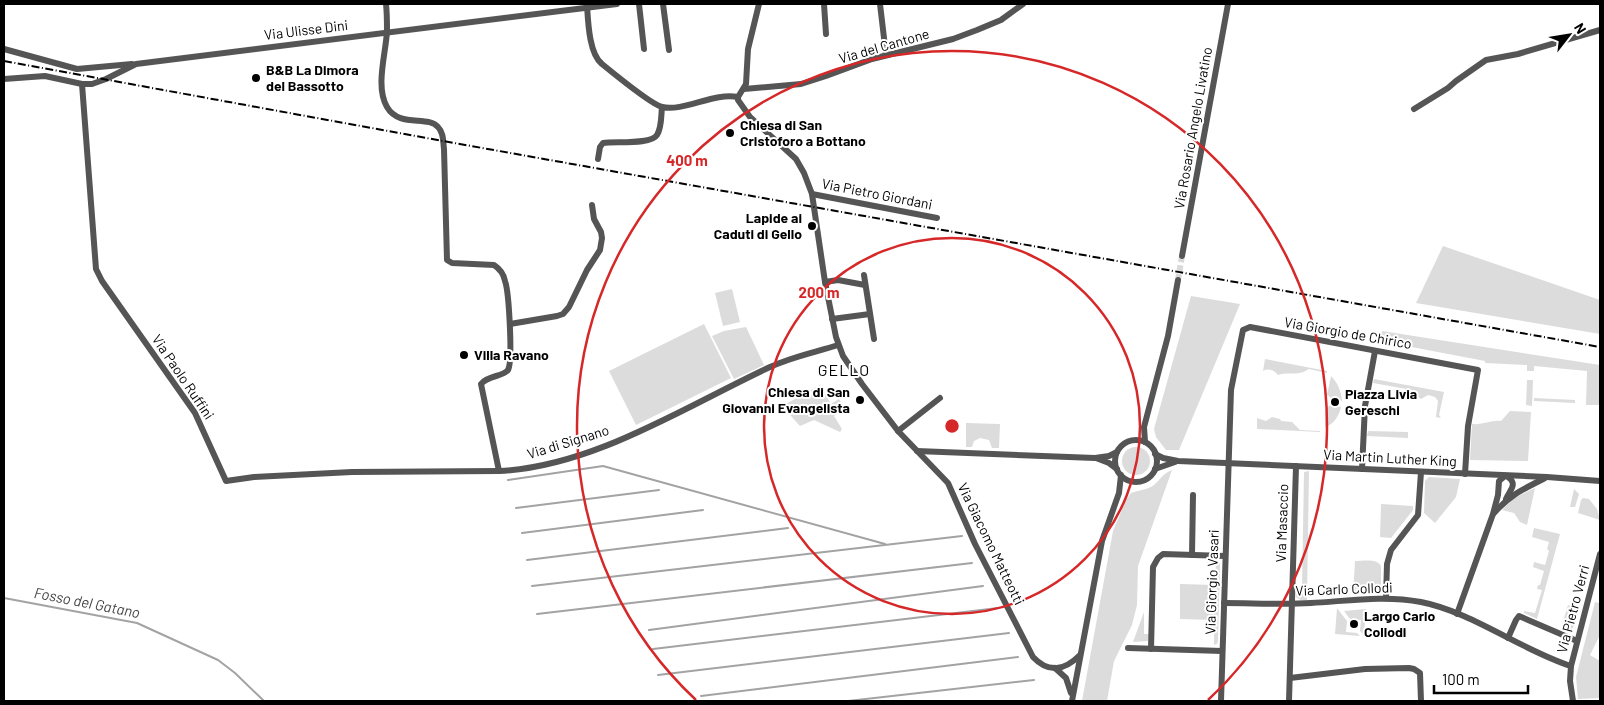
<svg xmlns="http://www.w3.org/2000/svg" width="1604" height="705" font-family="Barlow,sans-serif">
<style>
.green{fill:#dcdcdc}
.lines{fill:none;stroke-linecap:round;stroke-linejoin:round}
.stream{stroke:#a3a3a3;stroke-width:2}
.minor-tunnel{stroke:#d9d9d9;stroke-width:6;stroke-dasharray:6 3;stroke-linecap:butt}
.minor{stroke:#555;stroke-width:6}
.rail{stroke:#000;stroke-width:2;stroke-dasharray:8 2.5 1 2.5;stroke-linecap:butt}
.ring{fill:none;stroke:#d62828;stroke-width:2.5}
.poi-dot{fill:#000;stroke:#fff;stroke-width:2}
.labels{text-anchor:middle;stroke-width:4;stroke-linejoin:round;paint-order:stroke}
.street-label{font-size:14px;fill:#000;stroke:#fff}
.poi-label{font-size:14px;font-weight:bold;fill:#000;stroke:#fff;text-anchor:start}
.water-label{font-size:15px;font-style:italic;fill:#444;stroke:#fff}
.quarter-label{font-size:16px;letter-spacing:1px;fill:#000;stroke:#fff}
.centre{fill:#d62828;stroke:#fff;stroke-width:2.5}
.ring-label{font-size:15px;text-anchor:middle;font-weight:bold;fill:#d62828;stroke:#fff;stroke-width:4;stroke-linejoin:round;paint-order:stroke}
</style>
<rect width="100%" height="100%" fill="#fff"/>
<g class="green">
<path d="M1443,246L1600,300V334L1416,303Z"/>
<path d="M732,289L740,322L723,326L715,293Z"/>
<path d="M1191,296L1240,304L1179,450H1166L1156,437L1154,429Z"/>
<path d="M704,324L731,378L636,425L609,371Z"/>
<path d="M746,327L764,365L734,379L712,336L724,331Z"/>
<path d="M1382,331L1600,365V405H1586L1587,371L1534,366V371H1527V365L1485,363V361L1380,341Z"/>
<path d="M1265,359L1327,371V373L1309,369C1296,377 1290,371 1278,375C1274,370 1269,368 1263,371Z"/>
<path d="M1331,376C1338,383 1341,391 1342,401H1331L1330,397L1327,395Z"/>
<path d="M1374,379L1444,392L1439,415L1441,418L1436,417L1438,401L1435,397L1428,395L1421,399L1417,397L1412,390L1373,383Z"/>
<path d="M1527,380H1533L1532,406L1526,405Z"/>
<path d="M820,385L831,404L839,399L845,409L834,416L842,429L840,432L814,420L800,426L791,416L784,405Z"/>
<path d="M1534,398L1575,400V403L1534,401Z"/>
<path d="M1331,404L1341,407C1339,416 1334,424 1325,427L1326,409Z"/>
<path d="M1510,411L1531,412L1528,461L1470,460L1472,424C1483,425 1491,420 1501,421Z"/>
<path d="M1272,417L1280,419L1281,421L1292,422L1300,430L1320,431V432L1257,429V418L1266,421Z"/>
<path d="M966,423L1000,424L999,448H992L989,440L980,438L974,441L972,447H966Z"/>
<path d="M1368,431L1408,432V438L1367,436Z"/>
<circle cx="1136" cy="461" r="14"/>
<path d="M1172,470L1138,566L1137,605L1132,625L1114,661L1107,701H1082L1113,531L1126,500L1131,493C1139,490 1147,490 1154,485C1161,479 1162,474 1172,470Z"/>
<path d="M1309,471L1307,600H1301L1296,597L1297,588H1302L1304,472Z"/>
<path d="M1429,477L1460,479L1456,497L1435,523L1424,513L1425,481Z"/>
<path d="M1535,488L1527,525L1520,522L1514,513L1502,510L1514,498Z"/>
<path d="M1574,489L1579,494L1575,507H1570Z"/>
<path d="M1583,498L1589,499L1597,509L1600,520L1578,513L1581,500Z"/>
<path d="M1381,504L1413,506V510L1391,538L1380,537Z"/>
<path d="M1534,528L1560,534L1537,619L1524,613V611L1535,613L1542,590L1537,589L1538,585H1540L1544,571L1533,567L1534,562L1545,565L1549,551L1547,549L1549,542L1532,537Z"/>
<path d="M1216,560L1220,563L1218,641L1217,644L1214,645V620L1180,619V584L1215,585Z"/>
<path d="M1355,561C1363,561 1377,558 1381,566V587L1378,592L1353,595Z"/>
<path d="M1595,602L1599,603L1600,635L1590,655L1600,661V698L1578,699L1576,677Z"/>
<path d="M1568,605L1579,608C1576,618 1576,633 1564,631L1565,626L1562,625Z"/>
<path d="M1337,608L1347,621L1346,632L1357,633L1360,636L1335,634Z"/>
<path d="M1366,609L1364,635L1360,631L1361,620L1350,619L1344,611Z"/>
<path d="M1144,612V634H1149L1148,641L1133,642Z"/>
</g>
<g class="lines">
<g class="stream">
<path d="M508,480L603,466L885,544"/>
<path d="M516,508L659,490"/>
<path d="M522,533L703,510"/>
<path d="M527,560L788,528"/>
<path d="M532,586L962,536"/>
<path d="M4,598L137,623L218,660L235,673L264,701"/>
<path d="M537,614L972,563"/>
<path d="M649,630L983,586"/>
<path d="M653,649L998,608"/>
<path d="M658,675L1009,633"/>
<path d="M701,696L1018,657"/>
<path d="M848,701L1034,680"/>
</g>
<path class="minor-tunnel" d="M1178,280L1182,256"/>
<g class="minor">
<path d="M386,4C387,13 387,22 387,31C386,53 375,87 387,107C399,128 428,115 438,127C444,133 443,142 444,149L447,260L452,263L494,265C500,269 504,275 505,281C509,292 513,361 508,370C503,377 488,375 481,384L499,471C593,467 686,406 770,367C791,357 816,352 838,345"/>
<path d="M639,4L644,49"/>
<path d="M663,4L669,50"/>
<path d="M759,4L748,49L746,84L738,97V100L750,117L796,159L804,173L812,194L825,282L836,337L843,356L862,384L898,431L948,483L975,544L1033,657C1049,674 1065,670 1080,655"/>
<path d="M824,4L826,34"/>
<path d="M880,4L886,55"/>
<path d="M587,5C588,21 589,54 602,64C613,73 651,104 662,107C684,112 714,92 738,97"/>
<path d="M4,49L77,69L132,64"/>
<path d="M4,79L45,76L82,84H92L106,79L136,64L617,4"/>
<path d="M82,84L96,269L102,281L195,413L226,481L254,477L352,472L499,471"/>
<path d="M744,89L801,84L826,76L872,59L953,39L977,30L1001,20L1023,4"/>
<path d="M1414,109L1448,88L1456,81L1486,60L1518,54L1600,30"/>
<path d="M598,159L600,147L603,143C615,141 651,145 657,135C662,127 661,115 662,107"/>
<path d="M812,194L937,218"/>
<path d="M1182,256L1228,4"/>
<path d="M864,275L874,339"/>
<path d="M825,282L838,280L865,285"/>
<path d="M832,319L870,314"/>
<path d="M510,324L557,316L563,314L569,307L587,270L600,250L602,238L601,232L594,219L592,205"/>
<path d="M898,431L940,398"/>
<circle cx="1136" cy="461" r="21"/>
<path d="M1145,442L1144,427L1168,336L1178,280"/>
<path d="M917,451L1095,458L1109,456L1117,452"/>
<path d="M1155,454L1163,458L1178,461L1547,477L1600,481"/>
<path d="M1096,458L1109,463L1117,469"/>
<path d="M1155,469L1175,462"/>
<path d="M1362,469L1365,406L1375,351"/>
<path d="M1506,499C1510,490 1518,484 1508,477"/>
<path d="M1494,513C1511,494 1522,490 1545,478"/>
<path d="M1192,555L1193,495"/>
<path d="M1386,598L1387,564L1391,550L1418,515L1421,472"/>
<path d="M1224,603C1253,603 1282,605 1311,603C1348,601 1384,595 1421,602C1472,612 1521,650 1571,666"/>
<path d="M1457,614L1493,514L1498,495L1499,481L1505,476"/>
<path d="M1508,638L1516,620L1519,616L1577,641"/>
<path d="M1128,648L1222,651"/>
<path d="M1151,649L1153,567L1158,558L1163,554L1225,556"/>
<path d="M1055,668L1066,678L1071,693"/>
<path d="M1290,678L1365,669L1409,668L1414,669L1420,673L1421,701"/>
<path d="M1072,701L1102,541L1119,493L1121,475"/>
<path d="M1221,701L1231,390L1243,330L1250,327L1478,370L1468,426L1465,474"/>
<path d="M1289,701L1296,466"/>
<path d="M1573,701L1570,681L1571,666L1600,554"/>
</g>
<path class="rail" d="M4,61L443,141L1600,347"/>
</g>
<g class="ring">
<circle cx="952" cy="426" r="188"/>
<path d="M696 700A375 375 0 1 1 1208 700"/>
</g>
<g class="poi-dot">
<circle cx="256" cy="78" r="5"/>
<circle cx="730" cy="133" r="5"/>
<circle cx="812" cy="226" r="5"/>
<circle cx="464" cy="355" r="5"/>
<circle cx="860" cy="400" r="5"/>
<circle cx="1335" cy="402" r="5"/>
<circle cx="1354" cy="624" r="5"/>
</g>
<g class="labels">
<g class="street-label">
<text transform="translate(306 30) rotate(-7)" y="5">Via Ulisse Dini</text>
<text transform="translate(884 46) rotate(-16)" y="5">Via del Cantone</text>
<text transform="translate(1193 128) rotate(-80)" y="5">Via Rosario Angelo Livatino</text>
<text transform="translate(877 194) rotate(11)" y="5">Via Pietro Giordani</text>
<text transform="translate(1348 333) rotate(10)" y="5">Via Giorgio de Chirico</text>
<text transform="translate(183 377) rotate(56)" y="5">Via Paolo Ruffini</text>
<text transform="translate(568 442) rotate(-17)" y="5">Via di Signano</text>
<text transform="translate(1390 458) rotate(3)" y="5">Via Martin Luther King</text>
<text transform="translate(1282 523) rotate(-88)" y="5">Via Masaccio</text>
<text transform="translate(991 544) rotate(64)" y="5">Via Giacomo Matteotti</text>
<text transform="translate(1212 582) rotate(-88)" y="5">Via Giorgio Vasari</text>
<text transform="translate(1344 589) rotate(-2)" y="5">Via Carlo Collodi</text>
<text transform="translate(1573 609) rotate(-75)" y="5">Via Pietro Verri</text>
</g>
<g class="poi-label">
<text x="266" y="75">B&amp;B La Dimora<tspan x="266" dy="16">del Bassotto</tspan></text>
<text x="740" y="130">Chiesa di San<tspan x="740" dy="16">Cristoforo a Bottano</tspan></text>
<text x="802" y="223" text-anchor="end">Lapide ai<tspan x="802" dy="16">Caduti di Gello</tspan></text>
<text x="474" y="360">Villa Ravano</text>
<text x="850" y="397" text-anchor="end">Chiesa di San<tspan x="850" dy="16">Giovanni Evangelista</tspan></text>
<text x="1345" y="399">Piazza Livia<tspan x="1345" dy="16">Gereschi</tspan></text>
<text x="1364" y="621">Largo Carlo<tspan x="1364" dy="16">Collodi</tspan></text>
</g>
<g class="water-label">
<text transform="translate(87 603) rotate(11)" y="5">Fosso del Gatano</text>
</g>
<g class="quarter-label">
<text x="844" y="376">GELLO</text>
</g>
</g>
<circle cx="952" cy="426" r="8" class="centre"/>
<g class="ring-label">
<text x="687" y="166">400 m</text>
<text x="819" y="298">200 m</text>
</g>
<rect width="1604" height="705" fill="none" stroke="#000000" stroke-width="10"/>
<g transform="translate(1569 35) rotate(59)" stroke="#ffffff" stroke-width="4" paint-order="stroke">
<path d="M0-4L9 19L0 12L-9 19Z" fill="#000000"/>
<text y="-8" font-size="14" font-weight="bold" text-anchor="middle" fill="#000000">N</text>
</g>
<path d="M1434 685v8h94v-8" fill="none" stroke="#000000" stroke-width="2.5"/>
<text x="1442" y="685" font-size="15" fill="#000000" stroke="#ffffff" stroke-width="4" paint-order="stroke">100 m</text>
</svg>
